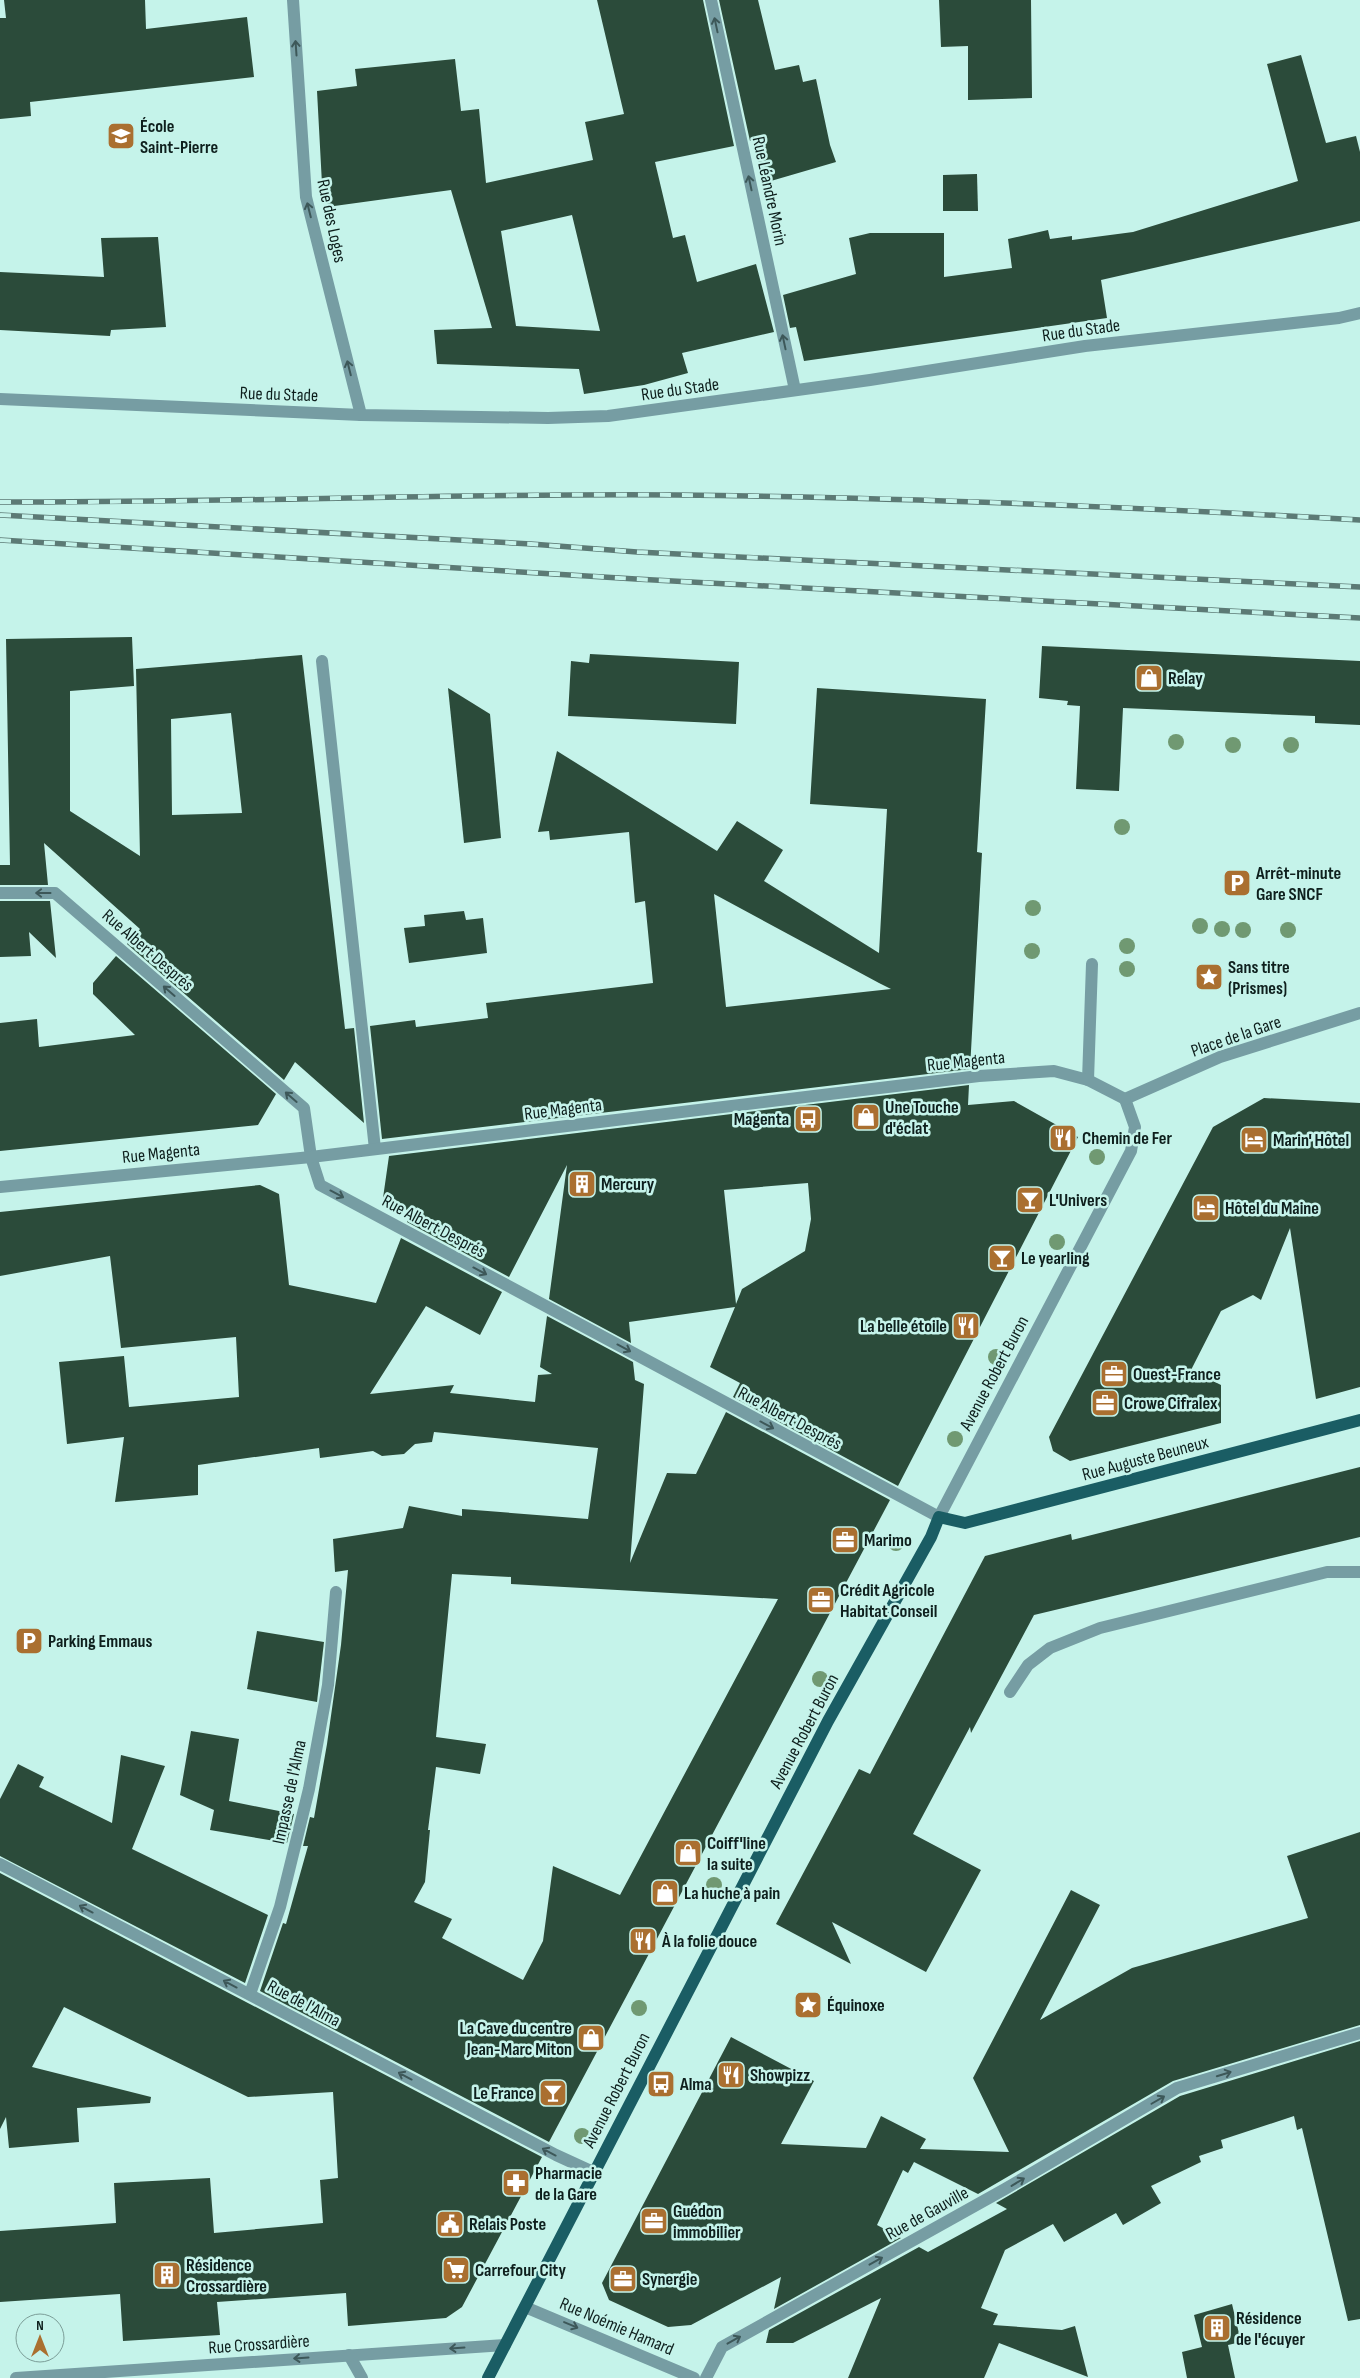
<svg xmlns="http://www.w3.org/2000/svg" width="1360" height="2378" font-family="'Sofia Sans Condensed',sans-serif">
<style>
.building{fill:#2b4b3a;fill-rule:evenodd}
.lines{fill:none;stroke-linecap:round;stroke-linejoin:round}
.minor{stroke:#769da3;stroke-width:12}
.major{stroke:#1a5d64;stroke-width:12}
.rail-casing{stroke:#5c7a75;stroke-width:5.5}
.rail{stroke:#c5f3ea;stroke-width:4;stroke-dasharray:11;stroke-linecap:butt}
.tree{fill:#709972}
.oneway{stroke:#3d5859}
.labels{text-anchor:middle;stroke-width:5;stroke-linejoin:round;paint-order:stroke}
.poi-label{font-size:18px;font-weight:bold;fill:#0e1f1d;stroke:#c5f3ea;text-anchor:start}
.street-label{font-size:18px;fill:#0e1f1d;stroke:#c5f3ea}
</style>
<rect width="100%" height="100%" fill="#c5f3ea"/>
<g class="building">
<path d="M4,0H145L146,29L247,17L254,77L30,102L31,116L0,119V18H6Z"/>
<path d="M597,0H703L734,146L655,162L673,238L685,235L697,282L756,264L774,332L682,353L688,373L644,385L584,394L579,369L437,364L434,330L492,328L451,190L327,207L322,184L317,91L357,86L355,69L455,59L461,111L479,109L486,183L593,160L585,122L624,114ZM572,215L600,331L516,326L501,231Z"/>
<path d="M719,0H758L775,70L799,65L803,82L816,79L830,145L836,162L764,183L753,140L750,141Z"/>
<path d="M939,0H1031L1032,98L968,100V46L941,47Z"/>
<path d="M1301,55L1326,143L1356,136L1360,152V221L1101,280L1107,318L804,361L796,327L790,328L783,295L856,274L849,238L870,233H944V277L1012,268L1008,239L1048,230L1050,239L1072,236V240L1133,232L1298,181L1267,64Z"/>
<path d="M977,174L978,211H943V175Z"/>
<path d="M158,237L166,327L111,330L110,336L0,330V272L104,277L101,238Z"/>
<path d="M132,637L134,686L70,691V811L140,856L136,669L302,655L345,1029L354,1028L364,1123L295,1062L284,1080L127,944L140,929L44,843L48,885H0V865H10L6,639ZM231,713L242,813L172,815L171,719Z"/>
<path d="M1042,646L1360,661V725L1315,723V716L1123,708L1119,791L1076,789L1080,706L1067,705L1068,701L1039,698Z"/>
<path d="M590,654L739,662L736,724L568,716L571,661L589,663Z"/>
<path d="M448,688L490,714L501,838L464,843Z"/>
<path d="M817,688L986,699L977,852L982,853L970,1069L382,1139L370,1026L415,1020L416,1027L488,1018L486,1003L653,983L645,901L635,903L629,832L550,840L549,831L538,832L557,751L717,851L737,821L783,850L764,881L879,953L887,809L810,804ZM714,894L879,983L891,989L726,1007Z"/>
<path d="M0,901H50L56,958L29,932L31,956L0,957Z"/>
<path d="M464,911L466,920L483,918L487,953L409,963L404,928L425,926L424,915Z"/>
<path d="M116,956L276,1094L258,1125L0,1151V1023L37,1019L39,1047L135,1035L93,994V983Z"/>
<path d="M969,1085L968,1105L1014,1101L1078,1137L898,1486L733,1397L740,1383L710,1367L735,1307L629,1322L631,1343L549,1299L567,1165L509,1277L407,1222L411,1212L383,1198L389,1156ZM808,1183L811,1219L805,1251L742,1289L736,1304L724,1190Z"/>
<path d="M1264,1098L1360,1103V1387L1316,1399L1290,1228L1261,1300L1253,1295L1221,1311L1191,1370L1221,1385V1423L1070,1461L1053,1451L1049,1437L1213,1127Z"/>
<path d="M260,1185L279,1194L289,1285L376,1303L401,1238L502,1292L480,1335L426,1306L370,1394L454,1385L450,1393L535,1402L538,1375L552,1374L540,1367L547,1316L633,1362L635,1380L644,1384L630,1563L667,1473L696,1474L726,1412L890,1500L549,2142L260,1991L283,1923L286,1924L308,1846H303L310,1817L314,1818L327,1744L341,1645L348,1570L335,1572L333,1539L403,1528L409,1506L462,1516V1509L588,1519L598,1448L434,1432L432,1442L415,1444L404,1454L382,1456L373,1451L320,1458L319,1448L198,1465V1495L115,1502L124,1437L67,1444L59,1362L124,1356L129,1407L239,1397L236,1337L121,1348L110,1256L0,1276V1212ZM452,1574L511,1577V1584L778,1599L620,1895L553,1866L543,1941L523,1980L442,1938L452,1919L414,1902L425,1882L430,1830H428L436,1767L480,1774L486,1744L436,1737Z"/>
<path d="M1360,1467V1537L1034,1615L971,1733L970,1727L913,1834L981,1870L926,1972L832,1922L851,1964L776,1924L859,1769L870,1774L985,1556L1071,1534L1072,1540Z"/>
<path d="M257,1631L324,1642L317,1702L247,1689Z"/>
<path d="M191,1731L239,1739L229,1801L294,1814L287,1843L210,1830L214,1810L180,1795Z"/>
<path d="M121,1755L165,1766L132,1849L268,1915L245,1983L0,1856V1799L18,1764L44,1777L39,1787L112,1823Z"/>
<path d="M1360,1832V2025L1173,2081L978,2194L914,2162L908,2173L903,2170L877,2225L901,2238L774,2309L781,2277L691,2325L668,2327L609,2300L602,2283L731,2037L814,2081L781,2144L866,2148L881,2116L926,2139L920,2149L1009,2152L973,2078L1071,1890L1100,1905L1040,2020L1132,1968L1308,1918L1287,1856Z"/>
<path d="M0,1873L542,2157L462,2307L446,2318L348,2326L346,2293L217,2302L220,2335L123,2341L120,2294L0,2302V2231L116,2223L114,2183L210,2178L214,2233L323,2223L320,2180L338,2178L333,2092L248,2097L64,2007L32,2067L151,2097L150,2103L77,2108L79,2142L9,2148L6,2117L0,2129Z"/>
<path d="M1360,2041V2319L1348,2321L1302,2128L1297,2130L1294,2116L1221,2140L1223,2148L1199,2156L1201,2162L1151,2186L1161,2203L1123,2225L1116,2213L1064,2242L1053,2224L1005,2250L981,2308L998,2314L993,2325L1062,2330L1075,2326L1088,2377L999,2343L984,2378H848L881,2298L793,2343H766L769,2330L919,2247L928,2252L1007,2209L996,2203L1180,2096Z"/>
<path d="M1232,2304L1241,2342L1228,2345L1235,2378H1187L1182,2352L1202,2347L1194,2315Z"/>
</g>
<g class="lines">
<g class="minor">
<path d="M293,0L306,197L361,415"/>
<path d="M711,0L795,390"/>
<path d="M0,399L361,415L548,418L608,416L870,380L1085,346L1339,318L1360,313"/>
<path d="M322,661L375,1149"/>
<path d="M0,893H55L304,1108L311,1157L320,1185L939,1517L1131,1151L1135,1127L1125,1099"/>
<path d="M1088,1080L1092,964"/>
<path d="M1125,1099L1220,1057L1360,1013"/>
<path d="M0,1187L311,1157L979,1076L1054,1071L1088,1080L1125,1099"/>
<path d="M1010,1692L1028,1665L1050,1648L1100,1628L1327,1572H1360"/>
<path d="M0,1864L556,2155L593,2172"/>
<path d="M250,1994L280,1907L309,1789L328,1685L336,1592"/>
<path d="M525,2307L694,2378"/>
<path d="M349,2355L362,2378"/>
<path d="M16,2378L505,2345"/>
<path d="M706,2378L722,2347L1005,2189L1177,2088L1360,2033"/>
</g>
<path class="major" d="M488,2378L828,1721L931,1537L939,1517L965,1523L1360,1420"/>
<defs>
<g id="rail">
<path d="M0,502C226,503 451,493 677,495C905,497 1132,507 1360,520"/>
<path d="M0,515L531,544L637,552L1360,587"/>
<path d="M0,540L636,579L1360,618"/>
</g>
</defs>
<use href="#rail" class="rail-casing"/>
<use href="#rail" class="rail"/>
</g>
<g class="tree">
<circle cx="1176" cy="742" r="8"/>
<circle cx="1233" cy="745" r="8"/>
<circle cx="1291" cy="745" r="8"/>
<circle cx="1122" cy="827" r="8"/>
<circle cx="1033" cy="908" r="8"/>
<circle cx="1200" cy="926" r="8"/>
<circle cx="1222" cy="929" r="8"/>
<circle cx="1243" cy="930" r="8"/>
<circle cx="1288" cy="930" r="8"/>
<circle cx="1127" cy="946" r="8"/>
<circle cx="1032" cy="951" r="8"/>
<circle cx="1127" cy="969" r="8"/>
<circle cx="1097" cy="1157" r="8"/>
<circle cx="1057" cy="1242" r="8"/>
<circle cx="996" cy="1357" r="8"/>
<circle cx="955" cy="1439" r="8"/>
<circle cx="896" cy="1543" r="8"/>
<circle cx="820" cy="1679" r="8"/>
<circle cx="714" cy="1885" r="8"/>
<circle cx="639" cy="2008" r="8"/>
<circle cx="582" cy="2136" r="8"/>
</g>
<defs><path id="oneway-shaft" d="M-6 0H5M1.5-3L5.5 0L1.5 3" fill="none" stroke-width="1.6" stroke-linecap="round" stroke-linejoin="round" transform="scale(1.25)"/></defs>
<g class="oneway">
<use href="#oneway-shaft" transform="translate(716 25) rotate(-102)"/>
<use href="#oneway-shaft" transform="translate(296 48) rotate(-94)"/>
<use href="#oneway-shaft" transform="translate(750 183) rotate(-102)"/>
<use href="#oneway-shaft" transform="translate(309 210) rotate(-104)"/>
<use href="#oneway-shaft" transform="translate(784 342) rotate(-102)"/>
<use href="#oneway-shaft" transform="translate(349 368) rotate(-104)"/>
<use href="#oneway-shaft" transform="translate(43 893) rotate(180)"/>
<use href="#oneway-shaft" transform="translate(169 991) rotate(-139)"/>
<use href="#oneway-shaft" transform="translate(291 1097) rotate(-139)"/>
<use href="#oneway-shaft" transform="translate(337 1194) rotate(28)"/>
<use href="#oneway-shaft" transform="translate(480 1271) rotate(28)"/>
<use href="#oneway-shaft" transform="translate(624 1348) rotate(28)"/>
<use href="#oneway-shaft" transform="translate(767 1425) rotate(28)"/>
<use href="#oneway-shaft" transform="translate(86 1909) rotate(-152)"/>
<use href="#oneway-shaft" transform="translate(230 1984) rotate(-152)"/>
<use href="#oneway-shaft" transform="translate(1224 2074) rotate(-17)"/>
<use href="#oneway-shaft" transform="translate(405 2076) rotate(-152)"/>
<use href="#oneway-shaft" transform="translate(1158 2100) rotate(-30)"/>
<use href="#oneway-shaft" transform="translate(549 2152) rotate(-152)"/>
<use href="#oneway-shaft" transform="translate(1018 2182) rotate(-31)"/>
<use href="#oneway-shaft" transform="translate(876 2261) rotate(-29)"/>
<use href="#oneway-shaft" transform="translate(571 2325) rotate(23)"/>
<use href="#oneway-shaft" transform="translate(734 2340) rotate(-29)"/>
<use href="#oneway-shaft" transform="translate(457 2348) rotate(176)"/>
<use href="#oneway-shaft" transform="translate(301 2358) rotate(176)"/>
</g>
<defs>
<symbol id="school-square" viewBox="-11 -11 22 22"><rect x="-9" y="-9" width="18" height="18" rx="4" fill="#aa6f30" stroke="#c5f3ea"/><path d="M0-5L7-2L0 1L-7-2ZM-4 1L0 2.5L4 1V4Q0 6-4 4Z" fill="#fff"/></symbol>
<symbol id="shop-square" viewBox="-11 -11 22 22"><rect x="-9" y="-9" width="18" height="18" rx="4" fill="#aa6f30" stroke="#c5f3ea"/><path d="M-5-2.5h2.3a2.7 3.5 0 0 1 5.4 0H5L5.5 6h-11ZM-1.5-2.5h3a1.5 2.3 0 0 0-3 0Z" fill="#fff"/></symbol>
<symbol id="parking-square" viewBox="-11 -11 22 22"><rect x="-9" y="-9" width="18" height="18" rx="4" fill="#aa6f30" stroke="#c5f3ea"/><path d="M-3.5-5.5H1a3.5 3.5 0 0 1 0 7H-1V5.5H-3.5ZM-1-3.4V-.6H.8a1.4 1.4 0 0 0 0-2.8Z" fill="#fff"/></symbol>
<symbol id="sight-square" viewBox="-11 -11 22 22"><rect x="-9" y="-9" width="18" height="18" rx="4" fill="#aa6f30" stroke="#c5f3ea"/><path d="M0-6L1.8-2.2L6-1.7L2.9 1.2L3.7 5.4L0 3.3L-3.7 5.4L-2.9 1.2L-6-1.7L-1.8-2.2Z" fill="#fff"/></symbol>
<symbol id="bus-square" viewBox="-11 -11 22 22"><rect x="-9" y="-9" width="18" height="18" rx="4" fill="#aa6f30" stroke="#c5f3ea"/><path d="M-5-6H5V4H4V6H2V4H-2V6H-4V4H-5ZM-3.5-4V0h7V-4ZM-3.5 1.2v1.5H-2V1.2ZM2 1.2v1.5H3.5V1.2Z" fill="#fff"/></symbol>
<symbol id="restaurant-square" viewBox="-11 -11 22 22"><rect x="-9" y="-9" width="18" height="18" rx="4" fill="#aa6f30" stroke="#c5f3ea"/><path d="M-5-6h1v4h1v-4h1v4h1v-4h1v5L-1.5 .5V6h-2V.5L-5-1ZM5-6V6H3V1.5H1.5Q1.5-4 5-6Z" fill="#fff"/></symbol>
<symbol id="hotel-square" viewBox="-11 -11 22 22"><rect x="-9" y="-9" width="18" height="18" rx="4" fill="#aa6f30" stroke="#c5f3ea"/><path d="M-6-4.5h1.5V1H6V5H4.5V3h-9V5H-6ZM-4 0a1.8 1.8 0 1 1 3.6 0ZM.5 0V-2.5h3Q6-2.5 6 0Z" fill="#fff"/></symbol>
<symbol id="building-square" viewBox="-11 -11 22 22"><rect x="-9" y="-9" width="18" height="18" rx="4" fill="#aa6f30" stroke="#c5f3ea"/><path d="M-4-6H4V6H1V3H-1V6H-4ZM-2.5-4.3h1.7v1.8h-1.7ZM.8-4.3h1.7v1.8H.8ZM-2.5-1h1.7V.8h-1.7ZM.8-1h1.7V.8H.8Z" fill="#fff"/></symbol>
<symbol id="bar-square" viewBox="-11 -11 22 22"><rect x="-9" y="-9" width="18" height="18" rx="4" fill="#aa6f30" stroke="#c5f3ea"/><path d="M-6-5H6L.8 .8V4.5H3.5V6h-7V4.5H-.8V.8Z" fill="#fff"/></symbol>
<symbol id="office-square" viewBox="-11 -11 22 22"><rect x="-9" y="-9" width="18" height="18" rx="4" fill="#aa6f30" stroke="#c5f3ea"/><path d="M-6-3h4V-5.5h4V-3h4V5H-6ZM-1-4.5V-3h2v-1.5ZM-6 0V1H6V0Z" fill="#fff"/></symbol>
<symbol id="pharmacy-square" viewBox="-11 -11 22 22"><rect x="-9" y="-9" width="18" height="18" rx="4" fill="#aa6f30" stroke="#c5f3ea"/><path d="M-2-6h4v4h4v4h-4v4h-4v-4h-4v-4h4Z" fill="#fff"/></symbol>
<symbol id="civic-square" viewBox="-11 -11 22 22"><rect x="-9" y="-9" width="18" height="18" rx="4" fill="#aa6f30" stroke="#c5f3ea"/><path d="M-.6-6.5H3V-4.5H.6V-3L4-1V1h2V6H-6V1h2V-1L-.6-3ZM-1.2 2.5V6h2.4V2.5Z" fill="#fff"/></symbol>
<symbol id="supermarket-square" viewBox="-11 -11 22 22"><rect x="-9" y="-9" width="18" height="18" rx="4" fill="#aa6f30" stroke="#c5f3ea"/><path d="M-6-5.5h2.5l.6 2H6L4.5 2H-2.5L-4.4-4H-6ZM-1.5 3.2a1.3 1.3 0 1 0 .1 0ZM3 3.2a1.3 1.3 0 1 0 .1 0Z" fill="#fff"/></symbol>
</defs>
<g fill-rule="evenodd">
<use href="#school-square" x="105" y="120" width="32" height="32"/>
<use href="#shop-square" x="1133" y="662" width="32" height="32"/>
<use href="#parking-square" x="1221" y="867" width="32" height="32"/>
<use href="#sight-square" x="1193" y="961" width="32" height="32"/>
<use href="#shop-square" x="850" y="1101" width="32" height="32"/>
<use href="#bus-square" x="792" y="1103" width="32" height="32"/>
<use href="#restaurant-square" x="1047" y="1122" width="32" height="32"/>
<use href="#hotel-square" x="1238" y="1124" width="32" height="32"/>
<use href="#building-square" x="566" y="1168" width="32" height="32"/>
<use href="#bar-square" x="1014" y="1184" width="32" height="32"/>
<use href="#hotel-square" x="1190" y="1192" width="32" height="32"/>
<use href="#bar-square" x="986" y="1242" width="32" height="32"/>
<use href="#restaurant-square" x="950" y="1310" width="32" height="32"/>
<use href="#office-square" x="1098" y="1358" width="32" height="32"/>
<use href="#office-square" x="1089" y="1387" width="32" height="32"/>
<use href="#office-square" x="829" y="1524" width="32" height="32"/>
<use href="#office-square" x="805" y="1584" width="32" height="32"/>
<use href="#parking-square" x="13" y="1625" width="32" height="32"/>
<use href="#shop-square" x="672" y="1837" width="32" height="32"/>
<use href="#shop-square" x="649" y="1877" width="32" height="32"/>
<use href="#restaurant-square" x="627" y="1925" width="32" height="32"/>
<use href="#sight-square" x="792" y="1989" width="32" height="32"/>
<use href="#shop-square" x="575" y="2022" width="32" height="32"/>
<use href="#restaurant-square" x="715" y="2059" width="32" height="32"/>
<use href="#bus-square" x="645" y="2068" width="32" height="32"/>
<use href="#bar-square" x="537" y="2077" width="32" height="32"/>
<use href="#pharmacy-square" x="500" y="2167" width="32" height="32"/>
<use href="#office-square" x="638" y="2205" width="32" height="32"/>
<use href="#civic-square" x="434" y="2208" width="32" height="32"/>
<use href="#supermarket-square" x="440" y="2254" width="32" height="32"/>
<use href="#building-square" x="151" y="2259" width="32" height="32"/>
<use href="#office-square" x="607" y="2263" width="32" height="32"/>
<use href="#building-square" x="1201" y="2312" width="32" height="32"/>
</g>
<g class="labels">
<g class="poi-label">
<text x="140" y="132">École<tspan x="140" dy="21">Saint-Pierre</tspan></text>
<text x="1168" y="684">Relay</text>
<text x="1256" y="879">Arrêt-minute<tspan x="1256" dy="21">Gare SNCF</tspan></text>
<text x="1228" y="973">Sans titre<tspan x="1228" dy="21">(Prismes)</tspan></text>
<text x="885" y="1113">Une Touche<tspan x="885" dy="21">d'éclat</tspan></text>
<text x="789" y="1125" text-anchor="end">Magenta</text>
<text x="1082" y="1144">Chemin de Fer</text>
<text x="1273" y="1146">Marin' Hôtel</text>
<text x="601" y="1190">Mercury</text>
<text x="1049" y="1206">L'Univers</text>
<text x="1225" y="1214">Hôtel du Maine</text>
<text x="1021" y="1264">Le yearling</text>
<text x="947" y="1332" text-anchor="end">La belle étoile</text>
<text x="1133" y="1380">Ouest-France</text>
<text x="1124" y="1409">Crowe Cifralex</text>
<text x="864" y="1546">Marimo</text>
<text x="840" y="1596">Crédit Agricole<tspan x="840" dy="21">Habitat Conseil</tspan></text>
<text x="48" y="1647">Parking Emmaus</text>
<text x="707" y="1849">Coiff'line<tspan x="707" dy="21">la suite</tspan></text>
<text x="684" y="1899">La huche à pain</text>
<text x="662" y="1947">À la folie douce</text>
<text x="827" y="2011">Équinoxe</text>
<text x="572" y="2034" text-anchor="end">La Cave du centre<tspan x="572" dy="21">Jean-Marc Miton</tspan></text>
<text x="750" y="2081">Showpizz</text>
<text x="680" y="2090">Alma</text>
<text x="534" y="2099" text-anchor="end">Le France</text>
<text x="535" y="2179">Pharmacie<tspan x="535" dy="21">de la Gare</tspan></text>
<text x="673" y="2217">Guédon<tspan x="673" dy="21">immobilier</tspan></text>
<text x="469" y="2230">Relais Poste</text>
<text x="186" y="2271">Résidence<tspan x="186" dy="21">Crossardière</tspan></text>
<text x="475" y="2276">Carrefour City</text>
<text x="642" y="2285">Synergie</text>
<text x="1236" y="2324">Résidence<tspan x="1236" dy="21">de l'écuyer</tspan></text>
</g>
<g class="street-label">
<text transform="translate(770 191) rotate(78)" y="6">Rue Léandre Morin</text>
<text transform="translate(332 221) rotate(78)" y="6">Rue des Loges</text>
<text transform="translate(1081 330) rotate(-8)" y="6">Rue du Stade</text>
<text transform="translate(680 389) rotate(-8)" y="6">Rue du Stade</text>
<text transform="translate(279 394) rotate(2)" y="6">Rue du Stade</text>
<text transform="translate(148 950) rotate(41)" y="6">Rue Albert Després</text>
<text transform="translate(1236 1036) rotate(-19)" y="6">Place de la Gare</text>
<text transform="translate(966 1061) rotate(-6)" y="6">Rue Magenta</text>
<text transform="translate(563 1109) rotate(-7)" y="6">Rue Magenta</text>
<text transform="translate(161 1153) rotate(-6)" y="6">Rue Magenta</text>
<text transform="translate(434 1226) rotate(28)" y="6">Rue Albert Després</text>
<text transform="translate(994 1373) rotate(-62)" y="6">Avenue Robert Buron</text>
<text transform="translate(790 1418) rotate(28)" y="6">Rue Albert Després</text>
<text transform="translate(1145 1458) rotate(-15)" y="6">Rue Auguste Beuneux</text>
<text transform="translate(804 1731) rotate(-62)" y="6">Avenue Robert Buron</text>
<text transform="translate(289 1792) rotate(-78)" y="6">Impasse de l'Alma</text>
<text transform="translate(304 2003) rotate(28)" y="6">Rue de l'Alma</text>
<text transform="translate(616 2090) rotate(-63)" y="6">Avenue Robert Buron</text>
<text transform="translate(927 2213) rotate(-29)" y="6">Rue de Gauville</text>
<text transform="translate(617 2326) rotate(23)" y="6">Rue Noémie Hamard</text>
<text transform="translate(259 2344) rotate(-4)" y="6">Rue Crossardière</text>
</g>
</g>
<g transform="translate(40 2338)"><circle r="24" fill="#c5f3ea" stroke="#7c9e98"/>
<path d="M0-4L9 19L0 12L-9 19Z" fill="#aa6f30"/>
<text y="-8" font-size="14" font-weight="bold" text-anchor="middle" fill="#0e1f1d">N</text>
</g>
</svg>
